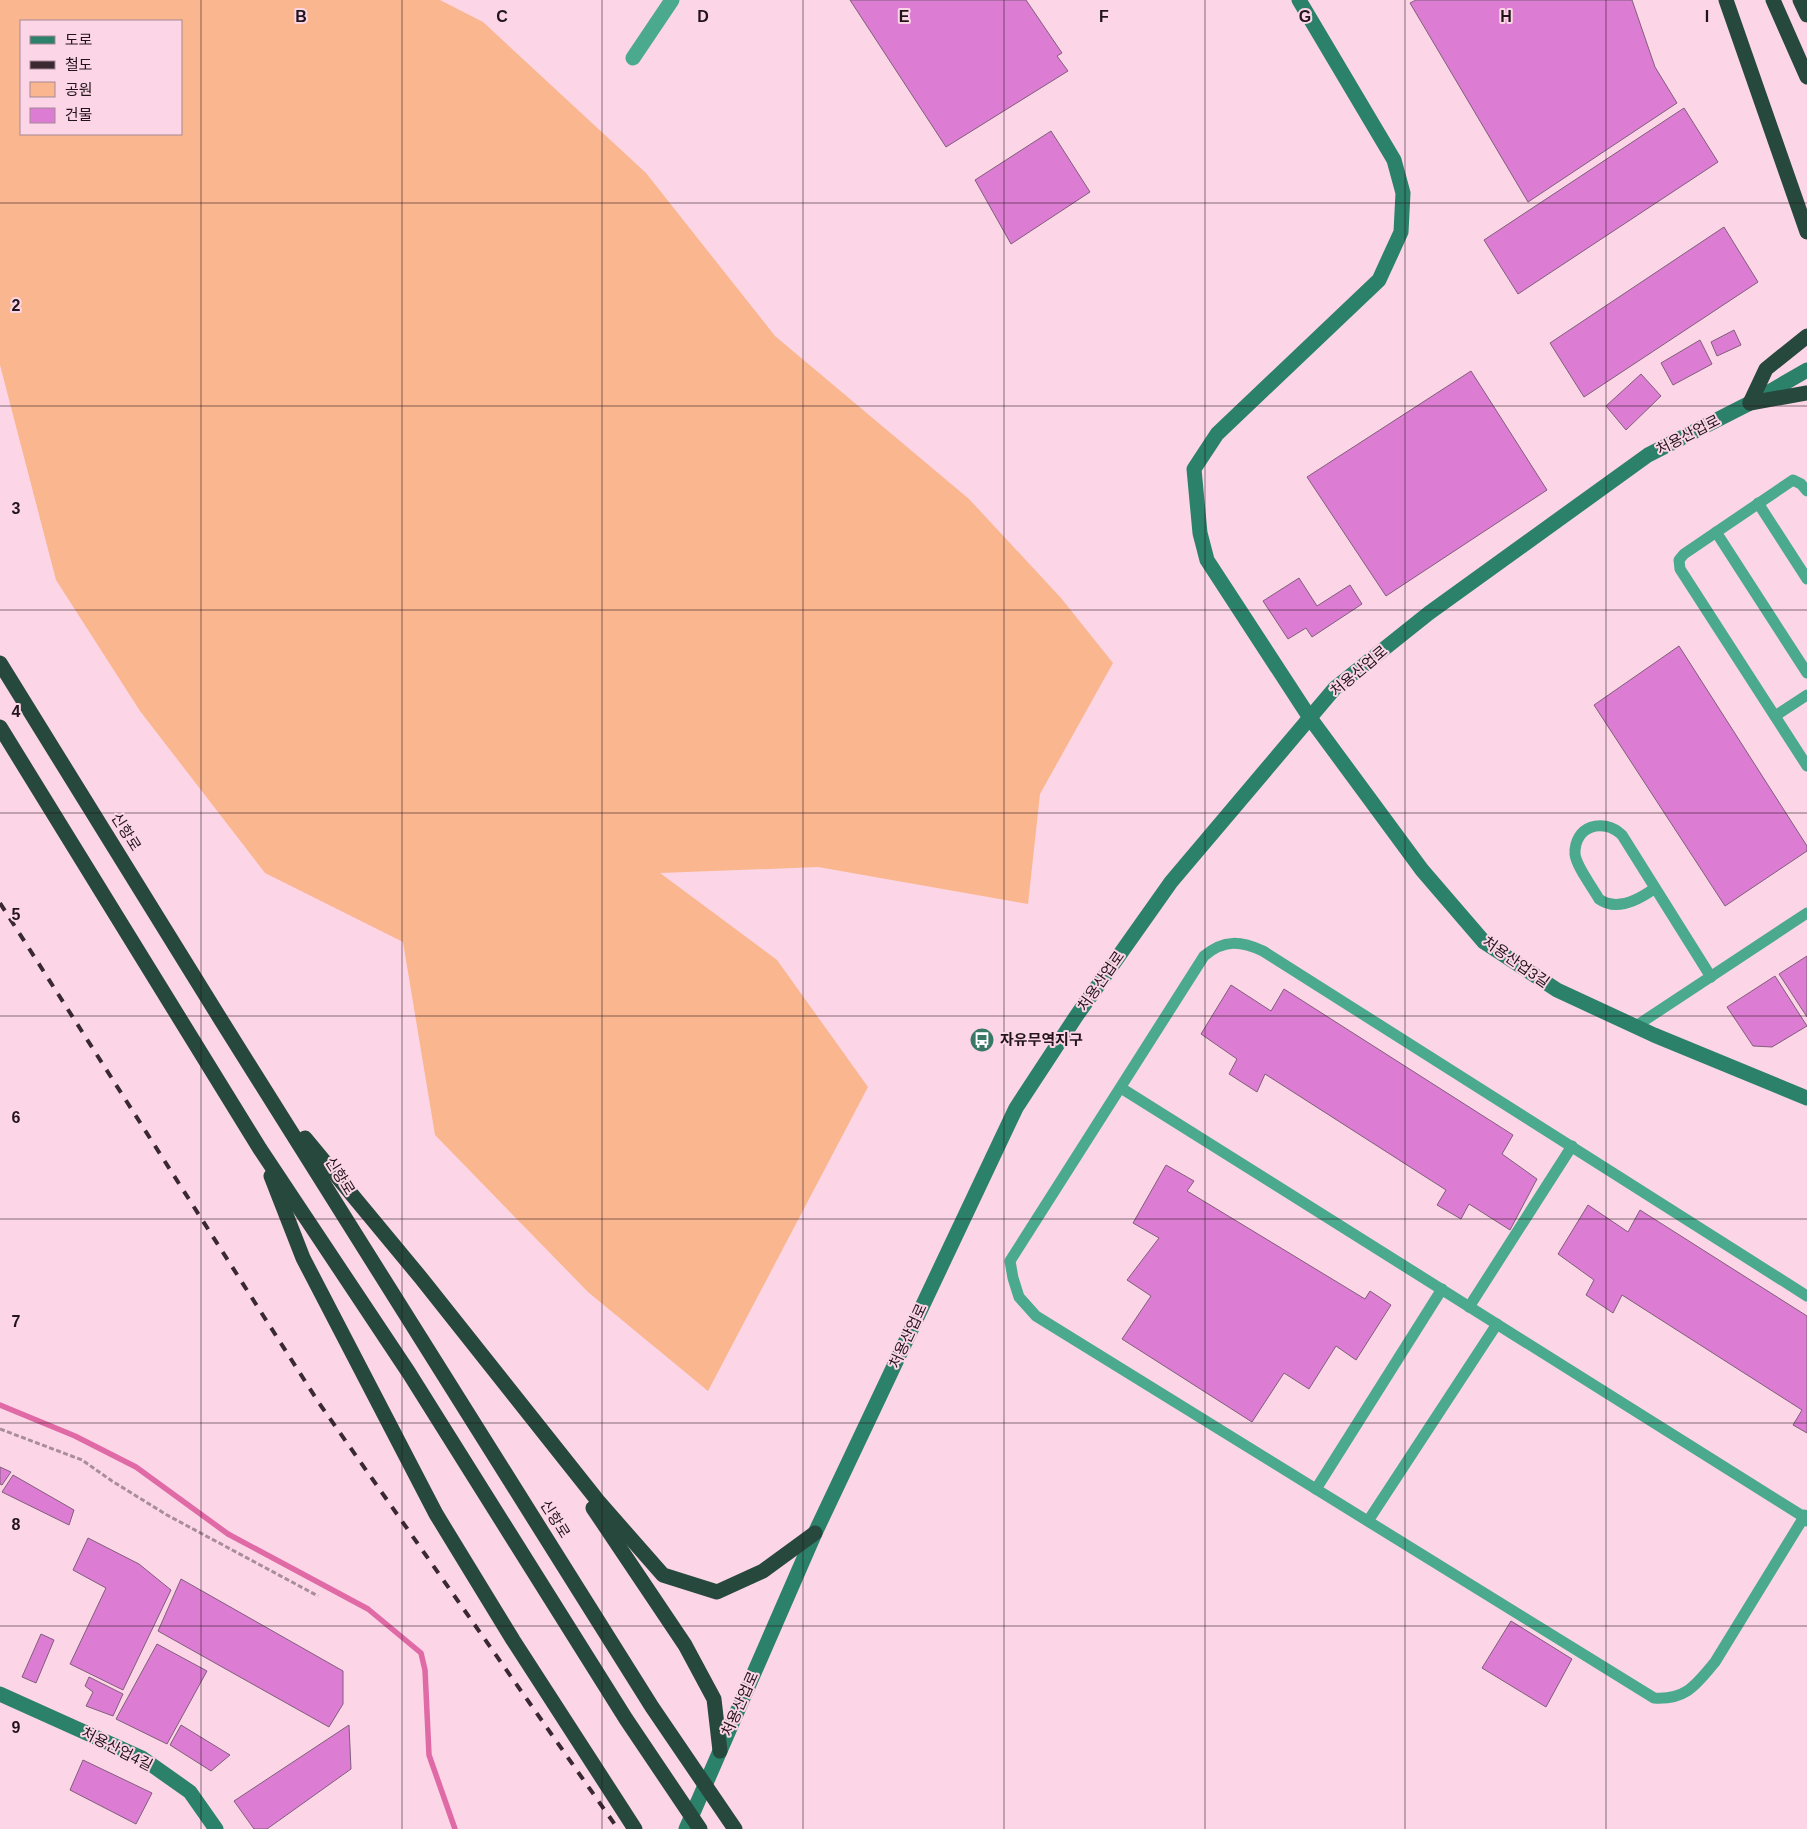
<svg xmlns="http://www.w3.org/2000/svg" width="1807" height="1829" font-family="Helvetica,'Noto Sans KR',sans-serif">
<style>
.green{fill:#fab68e;fill-rule:evenodd}
.lines{fill:none;stroke-linecap:round;stroke-linejoin:round}
.stream{stroke:#e06aa5;stroke-width:5.5}
.building{fill:#dd7cd3;stroke:#7f5f7a}
.path{stroke:#aa8d9a;stroke-width:3;stroke-dasharray:5 2.5;stroke-linecap:butt}
.lane{stroke:#4ba98d;stroke-width:11}
.street{stroke:#4ba98d;stroke-width:15}
.secondary{stroke:#2b8169;stroke-width:15}
.highway{stroke:#27483d;stroke-width:15}
.rail{stroke:#3a2931;stroke-width:4;stroke-dasharray:9 9;stroke-linecap:butt}
.grid{fill:none;stroke:#23141b;stroke-width:1;stroke-opacity:0.55}
.labels{text-anchor:middle;stroke-width:4;stroke-linejoin:round;paint-order:stroke}
.street-label{font-size:15px;fill:#23141b;stroke:#fcd6e6}
.poi-label{font-size:15px;font-weight:bold;fill:#23141b;stroke:#fcd6e6;text-anchor:start}
.grid-label{font-size:16px;text-anchor:middle;font-weight:bold;fill:#23141b;stroke:#fcd6e6;stroke-width:4;stroke-linejoin:round;paint-order:stroke}
</style>
<rect width="100%" height="100%" fill="#fcd6e6"/>
<path class="green" d="M0,0H440L483,22L646,173L775,336L969,499L1061,598L1113,663L1040,794L1028,904L818,867L660,873L777,960L868,1087L708,1391L588,1292L435,1135L403,942L265,873L140,711L56,580L0,365ZM21,21H181V134H21Z"/>
<g class="lines">
<path class="stream" d="M0,1405L75,1436L136,1467L228,1534L368,1609L421,1653L425,1670L429,1755L455,1829"/>
</g>
<g class="building">
<path d="M850,0H1026L1062,53L1057,56L1068,71L946,147Z"/>
<path d="M1416,0H1632L1655,67L1677,103L1528,202L1410,3Z"/>
<path d="M1684,108L1718,162L1518,294L1484,240Z"/>
<path d="M1051,131L1090,192L1011,244L975,180Z"/>
<path d="M1724,227L1758,282L1584,397L1550,343Z"/>
<path d="M1734,330L1741,345L1717,356L1711,342Z"/>
<path d="M1700,340L1712,364L1673,385L1661,363Z"/>
<path d="M1471,371L1547,490L1386,596L1307,477Z"/>
<path d="M1641,374L1661,396L1626,430L1606,406Z"/>
<path d="M1299,578L1317,606L1350,585L1362,604L1312,637L1306,628L1288,639L1263,601Z"/>
<path d="M1679,646L1807,846V851L1725,906L1594,705Z"/>
<path d="M1807,956V1017L1779,974Z"/>
<path d="M1775,976L1807,1026L1772,1047L1753,1046L1727,1007Z"/>
<path d="M1231,985L1271,1011L1284,989L1513,1135L1502,1154L1537,1179L1510,1230L1469,1204L1461,1219L1437,1205L1446,1190L1265,1074L1257,1092L1229,1074L1237,1059L1201,1034Z"/>
<path d="M1166,1165L1194,1181L1187,1191L1365,1299L1370,1291L1391,1305L1356,1360L1336,1346L1309,1389L1284,1373L1252,1422L1122,1339L1151,1296L1127,1280L1159,1238L1133,1223Z"/>
<path d="M1588,1205L1628,1232L1640,1210L1807,1316V1433L1793,1425L1802,1410L1622,1295L1613,1313L1586,1295L1594,1280L1558,1254Z"/>
<path d="M0,1467L11,1472L2,1485L0,1484Z"/>
<path d="M13,1475L74,1510L69,1525L2,1492Z"/>
<path d="M88,1538L139,1564L171,1590L123,1690L70,1664L106,1588L73,1570Z"/>
<path d="M181,1579L343,1671V1704L329,1727L158,1631Z"/>
<path d="M1511,1621L1572,1659L1546,1707L1482,1668Z"/>
<path d="M41,1634L54,1640L36,1683L22,1677Z"/>
<path d="M157,1644L207,1671L167,1744L116,1719Z"/>
<path d="M89,1677L123,1694L113,1716L86,1706L93,1692L85,1686Z"/>
<path d="M181,1725L230,1755L211,1771L170,1745Z"/>
<path d="M349,1725L351,1769L267,1829H254L234,1801Z"/>
<path d="M83,1760L152,1793L136,1824L70,1790Z"/>
</g>
<g class="lines">
<path class="path" d="M0,1429L82,1460L112,1481L167,1515L318,1596"/>
<g class="lane">
<path d="M1807,491L1801,484L1793,480L1684,554L1679,560L1680,569L1807,766"/>
<path d="M1758,503L1807,579"/>
<path d="M1716,532L1807,673"/>
<path d="M1775,716L1807,695"/>
<path d="M1655,888C1640,899 1617,912 1599,899C1593,888 1576,866 1575,854C1574,826 1603,817 1622,835L1711,977"/>
<path d="M1636,1026L1807,913"/>
<path d="M1121,1088L1804,1517L1715,1662C1696,1685 1686,1700 1654,1698L1036,1316L1019,1297L1013,1278L1010,1261L1204,956C1224,939 1241,941 1263,951L1807,1296"/>
<path d="M1469,1307L1572,1146"/>
<path d="M1316,1489L1442,1289"/>
<path d="M1368,1521L1497,1324"/>
</g>
<g class="street">
<path d="M633,58L672,0"/>
<path d="M1804,1517L1807,1519"/>
</g>
<g class="secondary">
<path d="M1299,0L1394,160L1403,193L1401,232L1379,280L1217,434L1194,469L1200,533L1207,560L1310,718L1422,870L1484,942L1557,990L1654,1035L1807,1098"/>
<path d="M0,1694L142,1758L190,1792L216,1829"/>
<path d="M686,1829L815,1533L1016,1108L1077,1015L1171,882L1335,688L1429,613L1648,455L1750,403L1807,370"/>
</g>
<g class="highway">
<path d="M1726,0L1807,232"/>
<path d="M1773,0L1807,77"/>
<path d="M1800,0L1807,15"/>
<path d="M1750,403L1766,369L1807,336"/>
<path d="M1750,403L1807,393"/>
<path d="M0,663L221,1020L652,1707L735,1829"/>
<path d="M0,727L260,1149L409,1373L626,1719L700,1829"/>
<path d="M305,1138L421,1278L598,1501L663,1575L717,1592L763,1571L815,1533"/>
<path d="M271,1176L303,1258L436,1514L513,1640L635,1829"/>
<path d="M593,1508L685,1645L714,1699L720,1751"/>
</g>
<path class="rail" d="M0,903L319,1403L618,1829"/>
</g>
<path class="grid" d="M201,0V1829M402,0V1829M602,0V1829M803,0V1829M1004,0V1829M1205,0V1829M1405,0V1829M1606,0V1829M0,203H1807M0,406H1807M0,610H1807M0,813H1807M0,1016H1807M0,1219H1807M0,1423H1807M0,1626H1807"/>
<defs>
<symbol id="bus-disc" viewBox="-11 -11 22 22"><circle r="9.5" fill="#397865" stroke="#fcd6e6"/><path d="M-5-6H5V4H4V6H2V4H-2V6H-4V4H-5ZM-3.5-4V0h7V-4ZM-3.5 1.2v1.5H-2V1.2ZM2 1.2v1.5H3.5V1.2Z" fill="#fff"/></symbol>
</defs>
<g fill-rule="evenodd">
<use href="#bus-disc" x="968" y="1026" width="28" height="28"/>
</g>
<g class="labels">
<g class="street-label">
<text transform="translate(1688 435) rotate(-27)" y="5">처용산업로</text>
<text transform="translate(1359 671) rotate(-40)" y="5">처용산업로</text>
<text transform="translate(126 832) rotate(58)" y="5">신항로</text>
<text transform="translate(1516 962) rotate(35)" y="5">처용산업3길</text>
<text transform="translate(1101 981) rotate(-55)" y="5">처용산업로</text>
<text transform="translate(340 1176) rotate(58)" y="5">신항로</text>
<text transform="translate(908 1336) rotate(-65)" y="5">처용산업로</text>
<text transform="translate(555 1519) rotate(58)" y="5">신항로</text>
<text transform="translate(740 1704) rotate(-66)" y="5">처용산업로</text>
<text transform="translate(117 1749) rotate(27)" y="5">처용산업4길</text>
</g>
<g class="poi-label">
<text x="1000" y="1045">자유무역지구</text>
</g>
</g>
<g class="grid-label">
<text x="301" y="22">B</text>
<text x="502" y="22">C</text>
<text x="703" y="22">D</text>
<text x="904" y="22">E</text>
<text x="1104" y="22">F</text>
<text x="1305" y="22">G</text>
<text x="1506" y="22">H</text>
<text x="1707" y="22">I</text>
<text x="16" y="311">2</text>
<text x="16" y="514">3</text>
<text x="16" y="717">4</text>
<text x="16" y="920">5</text>
<text x="16" y="1123">6</text>
<text x="16" y="1327">7</text>
<text x="16" y="1530">8</text>
<text x="16" y="1733">9</text>
</g>
<rect x="20" y="20" width="162" height="115" fill="#fcd6e6" stroke="#a58895"/>
<rect x="30" y="36" width="25" height="8" fill="#2b8169" stroke="#a58895"/>
<text x="65" y="45" font-size="15" fill="#23141b">도로</text>
<rect x="30" y="61" width="25" height="8" fill="#3a2931" stroke="#a58895"/>
<text x="65" y="70" font-size="15" fill="#23141b">철도</text>
<rect x="30" y="82" width="25" height="15" fill="#fab68e" stroke="#a58895"/>
<text x="65" y="95" font-size="15" fill="#23141b">공원</text>
<rect x="30" y="108" width="25" height="15" fill="#dd7cd3" stroke="#a58895"/>
<text x="65" y="120" font-size="15" fill="#23141b">건물</text>
</svg>
